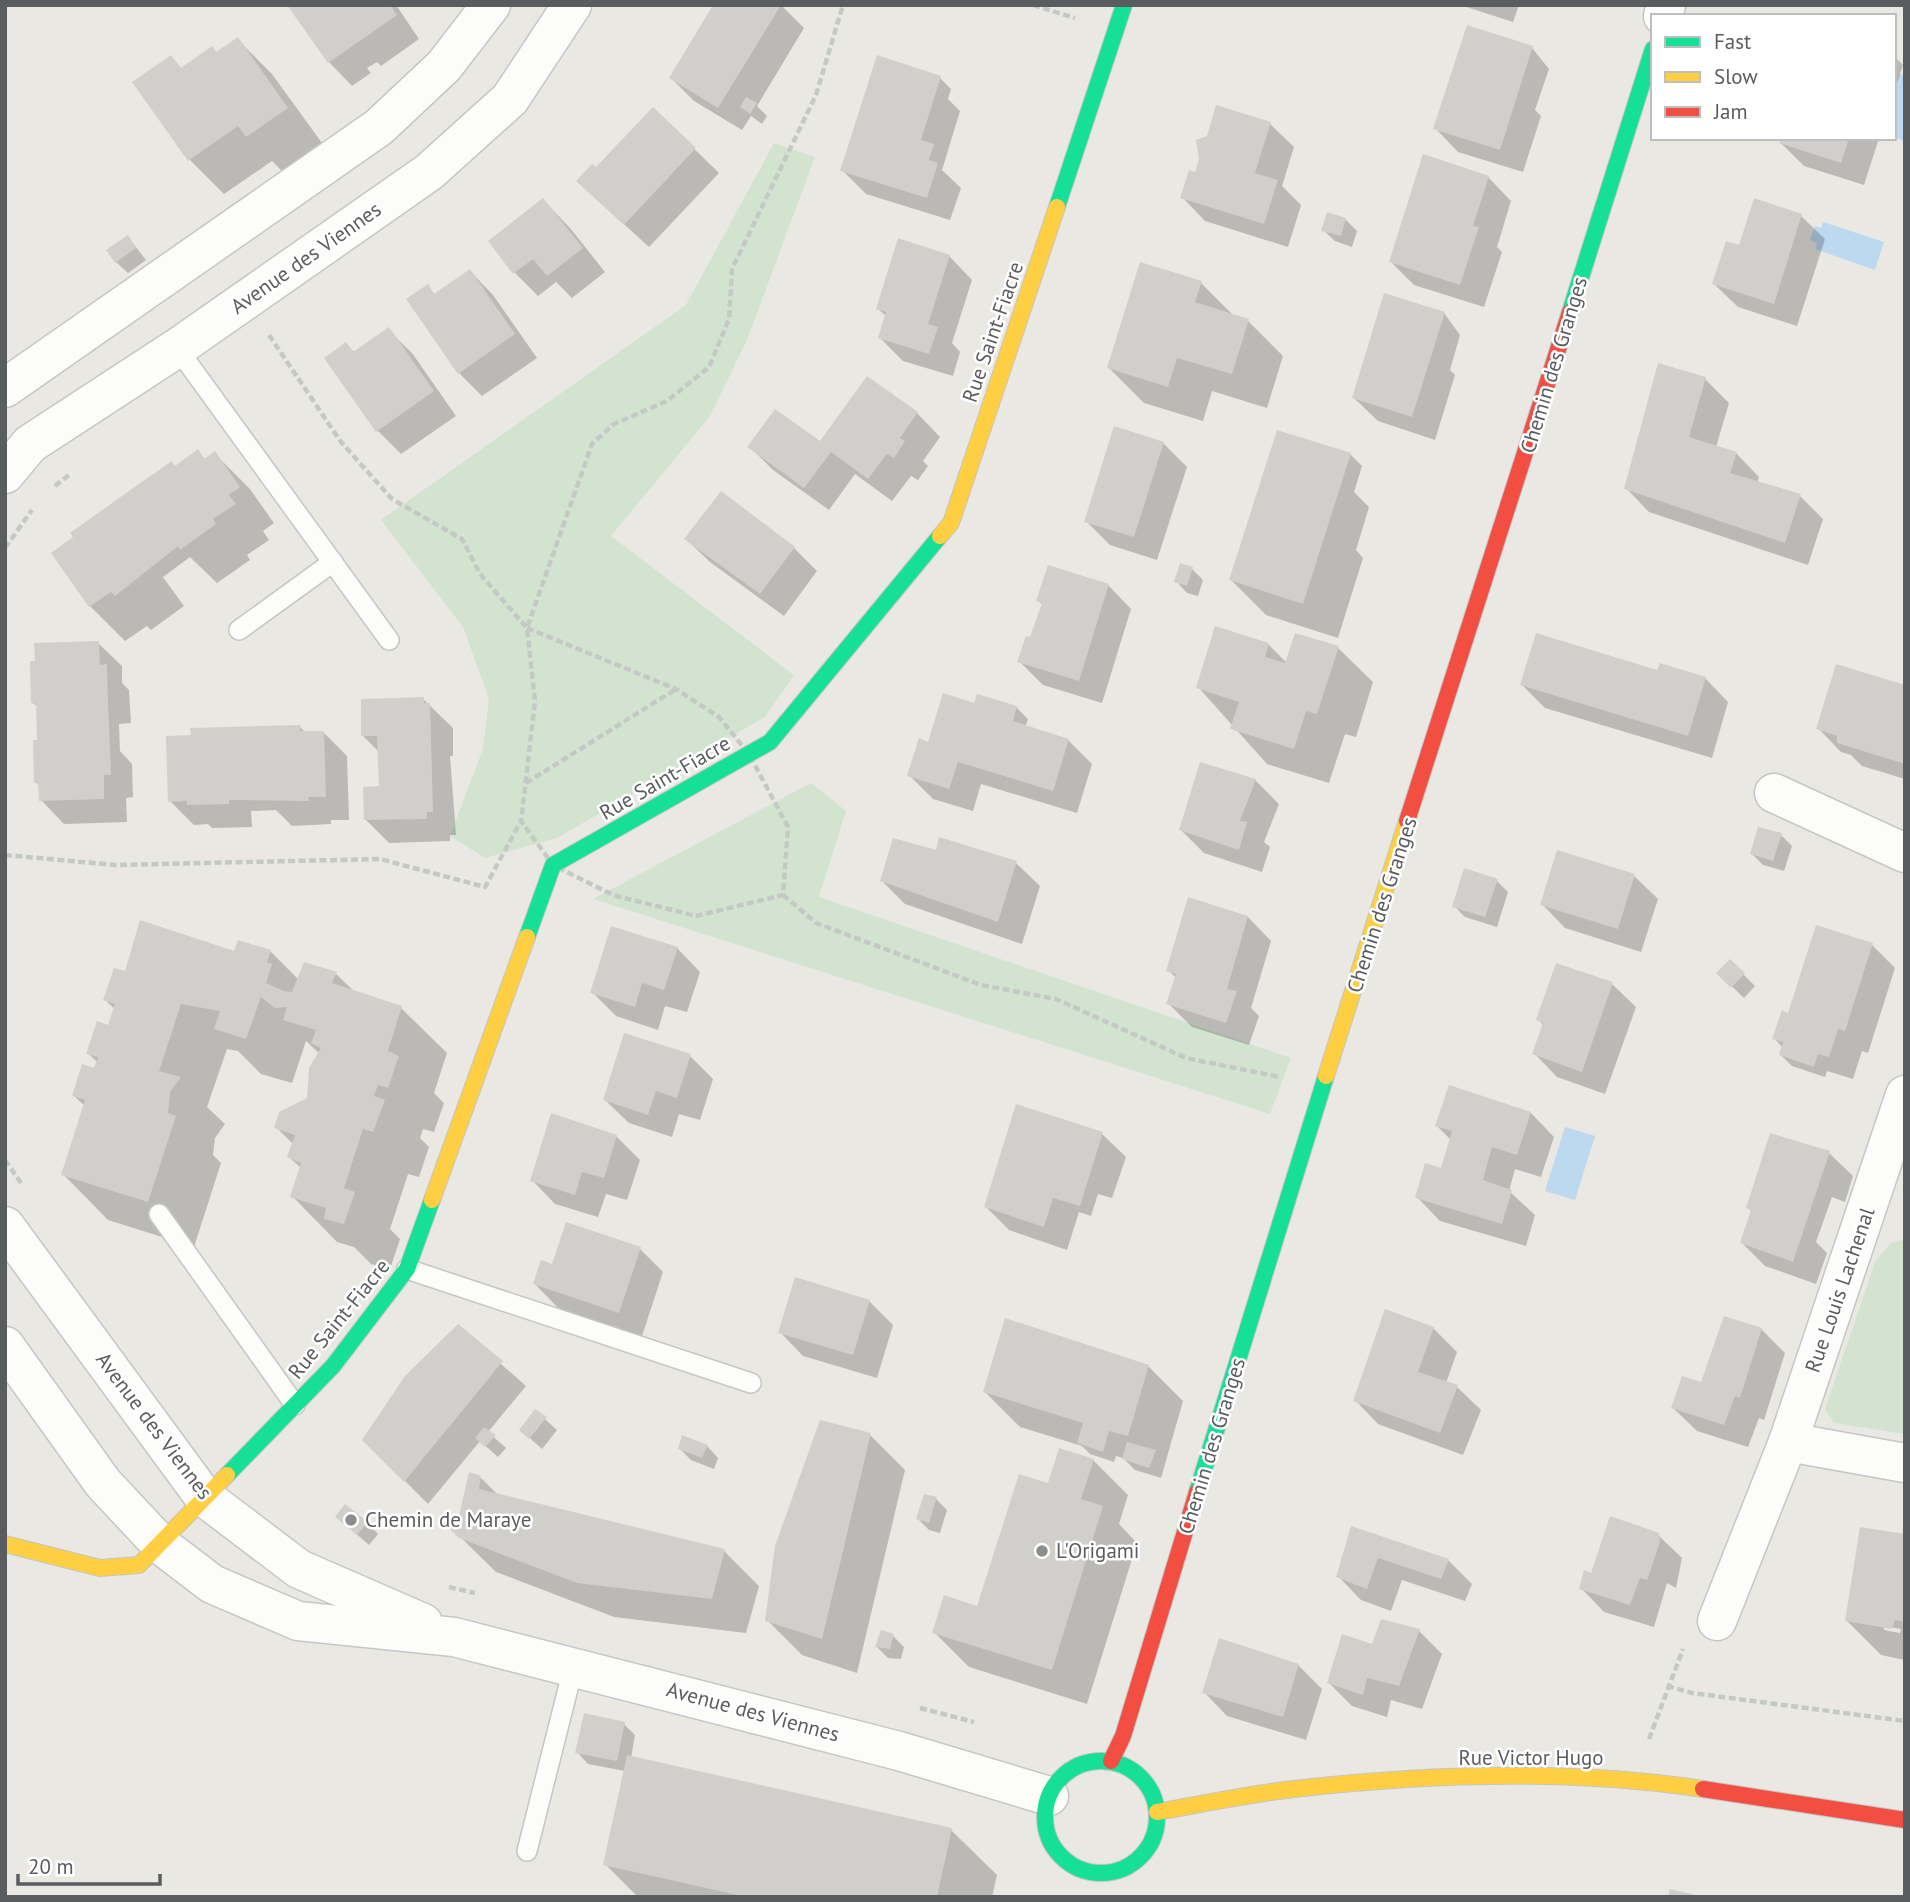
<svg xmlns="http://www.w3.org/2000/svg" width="1910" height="1902" font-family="'PT Sans',sans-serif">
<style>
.green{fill:#d2e4d0}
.water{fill:#bcd9ef}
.shadow{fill:#0003;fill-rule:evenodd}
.building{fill:#d0cfcc}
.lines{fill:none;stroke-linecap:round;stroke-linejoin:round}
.lane-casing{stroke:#c6c6c5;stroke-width:22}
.street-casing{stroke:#c6c6c5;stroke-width:41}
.fast-casing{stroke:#c5c5c5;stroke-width:18}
.slow-casing{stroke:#c5c5c5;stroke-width:18}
.jam-casing{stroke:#c5c5c5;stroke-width:18}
.path{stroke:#c5c9c6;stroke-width:4.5;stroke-dasharray:7 3.5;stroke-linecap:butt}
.lane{stroke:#fcfcfb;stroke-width:19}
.street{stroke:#fcfcfb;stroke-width:38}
.fast{stroke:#16e098;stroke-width:16}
.slow{stroke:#ffcf43;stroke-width:16}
.jam{stroke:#f24e42;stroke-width:16}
.poi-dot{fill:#8c8e8e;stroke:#fff;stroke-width:2.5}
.labels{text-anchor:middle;stroke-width:5;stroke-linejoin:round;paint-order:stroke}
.street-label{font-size:21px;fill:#5a5d60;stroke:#fff}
.poi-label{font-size:21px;fill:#5a5d60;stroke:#fff;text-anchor:start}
</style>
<rect width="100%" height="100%" fill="#e9e8e3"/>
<g class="green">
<path d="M774,143L815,157L747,340L710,416L611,536L794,675L765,717L557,838L485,858L450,836L483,749L489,699L463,627L381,520L686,305Z"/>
<path d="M811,783L846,811L819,897L1291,1058L1270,1114L593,899Z"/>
<path d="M1905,1239V1434L1834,1423L1825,1409L1875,1262L1891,1243Z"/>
</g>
<g class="water">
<path d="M1899,74L1905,76V141L1894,137V91Z"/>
<path d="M1823,222L1884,242L1875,270L1815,249L1817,243L1810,240L1815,226L1821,228Z"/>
<path d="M1565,1127L1595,1136L1575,1200L1545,1191Z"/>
</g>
<g class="shadow">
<path d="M289,5H396L419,39L381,66L377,62L367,68L371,73L352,86L329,62Z"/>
<path d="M715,5H781L804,28L757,106L767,116L762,124L751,116L742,130L694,101L671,78Z"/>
<path d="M1460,5H1519L1513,22Z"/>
<path d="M237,39L272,74L322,143L282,171L272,161L224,194L189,159L171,57L182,69L212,48L217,53Z"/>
<path d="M1532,48L1549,69L1535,110L1541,116L1523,172L1458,152L1435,128Z"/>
<path d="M1894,56L1903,65L1894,92Z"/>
<path d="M940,78L951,89L948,99L960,111L942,170L961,188L950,220L866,194L842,170Z"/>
<path d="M653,109L719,173L649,247L602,204L596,170Z"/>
<path d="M1270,124L1294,147L1282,186L1301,205L1288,247L1205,221L1182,197L1196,174Z"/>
<path d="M1782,138H1879L1864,185L1804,166L1781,143Z"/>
<path d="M1488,177L1511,201L1497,247L1502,252L1484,307L1414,285L1391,262Z"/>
<path d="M543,200L570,228L605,272L572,298L556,282L538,296L515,273Z"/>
<path d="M1801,216L1825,239L1797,326L1738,307L1714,284L1740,247Z"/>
<path d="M1345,219L1357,231L1352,247L1335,241L1323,230Z"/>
<path d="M128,237L146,260L128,273L116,262Z"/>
<path d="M949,256L972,280L952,343L960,352L953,376L903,361L880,338L887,317L878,309Z"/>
<path d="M470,271L493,295L537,358L482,396L459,373L427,287L436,295Z"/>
<path d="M1201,283L1235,317L1248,321L1283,356L1267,408L1212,391L1203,421L1144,403L1109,368Z"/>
<path d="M1444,313L1460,335L1450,370L1455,375L1435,440L1378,421L1354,398Z"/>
<path d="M388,330L412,353L456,416L401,454L378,431L346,344L355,353Z"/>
<path d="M1705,379L1729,403L1716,447L1736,453L1759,477L1757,483L1800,496L1823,519L1808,565L1649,512L1626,488Z"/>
<path d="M917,413L940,437L923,461L928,466L918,480L911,476L892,501L855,474L829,510L773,470L750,447L821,444Z"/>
<path d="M1163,443L1187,467L1157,560L1110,545L1086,521Z"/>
<path d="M197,452L206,460L215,454L250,489L274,523L263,531L269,540L247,555L250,560L217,583L190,557L163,577L184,606L151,630L147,626L125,641L90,606L176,467Z"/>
<path d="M1350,454L1362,466L1354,492L1369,507L1356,550L1363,558L1338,638L1266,615L1231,580Z"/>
<path d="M686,539L794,548L817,571L784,616L710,562Z"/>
<path d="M1192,569L1203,580L1198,596L1187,593L1176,581Z"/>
<path d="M1108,585L1131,609L1102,703L1043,685L1019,661L1031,640L1043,605L1038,601Z"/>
<path d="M98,643L122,666V683L129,690L131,723L119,724L120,751L132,764L133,797L126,798L127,822L64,824L41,800L40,787L36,782L42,742L38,707L33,703Z"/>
<path d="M1269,645L1287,663L1338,648L1373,682L1356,737L1345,734L1329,783L1267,764L1198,687Z"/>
<path d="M1659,672L1705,678L1728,702L1712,758L1545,708L1522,685Z"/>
<path d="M1905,687V779L1862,766L1851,755L1841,752L1818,728Z"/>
<path d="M423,699L453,728V756H450L456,835H450V841L389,843L366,820L380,788L379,752L363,736Z"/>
<path d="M975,705L1016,707L1028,719L1025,727L1068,740L1092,764L1077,813L981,784L973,811L933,799L909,775Z"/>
<path d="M300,727L306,733H324L347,756L349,820H331V824L292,826L276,810L251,811L252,827L212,828L208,824L194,825L170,801Z"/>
<path d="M1255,780L1279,804L1264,842L1270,847L1262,872L1204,853L1181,830Z"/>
<path d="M1781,835L1792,846L1784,871L1763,865L1752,854Z"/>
<path d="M1016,863L1040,886L1022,944L905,904L882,881Z"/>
<path d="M1634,876L1658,899L1641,952L1565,928L1542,904Z"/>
<path d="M1497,881L1508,892L1497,927L1465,917L1454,906Z"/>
<path d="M1248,917L1271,941L1251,1008L1259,1016L1249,1045L1192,1027L1168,1003L1176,978L1168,970Z"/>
<path d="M1872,945L1895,968L1868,1053L1862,1051L1853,1079L1827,1071L1825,1077L1792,1066L1781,1055L1783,1048L1774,1038L1789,1015Z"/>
<path d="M677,948L700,972L687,1012L665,1006L658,1030L616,1016L592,992Z"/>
<path d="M270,951L299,980L336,974L355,992L401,1008L447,1053L434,1093L444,1103L434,1132L423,1129L420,1138L429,1147L419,1177L408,1174L390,1229L400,1239L390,1269L371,1264L354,1247L337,1242L292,1196L301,1168L289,1157L294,1145L276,1127L308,1099L320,1054L306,1041L292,1083L261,1074L238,1051L227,1049L207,1107L225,1124L215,1138L213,1155L221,1163L194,1247L108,1220L63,1174L85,1106L74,1096L95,1070L98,1063L88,1053L109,1027L115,1009L105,1000L126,973L235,954Z"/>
<path d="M1730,961L1755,986L1744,998L1718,973Z"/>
<path d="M1612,984L1636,1007L1605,1094L1557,1077L1534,1053L1543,1025L1538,1019Z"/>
<path d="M690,1056L713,1079L700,1120L679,1114L672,1137L629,1123L605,1100Z"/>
<path d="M1531,1113L1554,1137L1541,1177L1515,1169L1509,1191L1535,1215L1526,1246L1440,1221L1417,1197L1442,1170L1451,1140L1437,1126Z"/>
<path d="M1102,1134L1126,1157L1112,1198L1098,1194L1091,1216L1079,1212L1067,1250L1009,1230L986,1207Z"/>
<path d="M1771,1135L1829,1153L1853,1176L1845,1202L1832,1197L1816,1242L1827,1253L1816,1284L1765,1266L1742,1243L1752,1212L1748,1208Z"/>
<path d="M616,1136L640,1160L627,1200L606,1194L598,1217L555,1204L532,1180Z"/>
<path d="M640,1249L663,1272L642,1336L558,1308L535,1284L556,1267Z"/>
<path d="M869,1301L893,1325L877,1378L803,1356L780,1332Z"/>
<path d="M1725,1318L1762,1330L1785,1353L1764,1420L1759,1418L1748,1447L1697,1431L1673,1408L1702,1384Z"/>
<path d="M458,1326L526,1386L488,1432L506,1448L498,1457L480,1441L428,1504L405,1481Z"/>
<path d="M1433,1328L1457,1352L1446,1383L1457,1387L1481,1410L1463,1455L1378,1424L1355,1400Z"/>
<path d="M1148,1366L1183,1401L1161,1478L1135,1470L1123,1458L1116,1456L1114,1462L1090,1454L1082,1446L1020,1427L985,1392Z"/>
<path d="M536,1411L557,1430L542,1449L521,1430Z"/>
<path d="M870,1435L905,1470L857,1673L802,1655L767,1620Z"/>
<path d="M707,1446L718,1458L714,1469L691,1460L680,1449Z"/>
<path d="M1093,1460L1128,1495L1119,1524L1137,1543L1087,1704L969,1667L934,1632L978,1608L1049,1485Z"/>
<path d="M480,1477L499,1496L724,1551L759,1586L746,1633L614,1617L496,1572L449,1526L458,1527Z"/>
<path d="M936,1499L947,1510L940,1533L929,1530L918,1519Z"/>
<path d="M337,1517L367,1523L378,1534L369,1545Z"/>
<path d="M1352,1528L1448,1560L1472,1584L1465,1601L1402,1580L1391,1611L1361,1600L1338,1576Z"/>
<path d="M1658,1535L1682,1558L1676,1588L1667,1583L1654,1627L1604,1612L1581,1588Z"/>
<path d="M1905,1536V1660L1881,1655L1846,1620ZM1884,1626L1901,1629L1900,1633L1884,1630Z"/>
<path d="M1419,1631L1442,1654L1422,1709L1391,1700L1387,1717L1352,1706L1329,1683L1373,1647Z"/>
<path d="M893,1636L904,1647L901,1659L888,1658L877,1647Z"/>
<path d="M1298,1665L1322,1689L1306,1740L1227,1716L1204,1692Z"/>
<path d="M624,1724L635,1735L631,1758L951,1830L997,1875L992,1897H638L605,1864L625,1771L588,1764L577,1752Z"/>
</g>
<g class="building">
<path d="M287,5H390L397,15L328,63Z"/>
<path d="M713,5H781L718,108L669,78Z"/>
<path d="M1467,25L1533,46L1500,150L1433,129Z"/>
<path d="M238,37L288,108L246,137L238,126L188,161L132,82L171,55L181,68L212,46L216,52Z"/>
<path d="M877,55L941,76L921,140L934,144L929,160L938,163L927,198L840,171Z"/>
<path d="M746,97L757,103L750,114L740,107Z"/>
<path d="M1216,105L1271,122L1255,173L1278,180L1264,224L1180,198L1189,170L1195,172L1199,159L1196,140L1207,136Z"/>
<path d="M653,107L696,148L624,225L576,181L592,164L596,167Z"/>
<path d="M1781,138H1849L1841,163L1779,143Z"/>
<path d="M1423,154L1489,176L1473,226L1479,227L1460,285L1389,262Z"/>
<path d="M543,198L583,248L547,276L533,259L513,274L488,241Z"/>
<path d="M1754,198L1802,214L1774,304L1712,284L1726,241L1739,245Z"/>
<path d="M1327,212L1346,218L1341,236L1321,231Z"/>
<path d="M128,235L136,248L115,263L106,250Z"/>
<path d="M898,238L950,255L928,324L938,327L929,354L878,338L886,312L876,309Z"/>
<path d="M1140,262L1202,281L1195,302L1249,319L1232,374L1177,358L1168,387L1107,368Z"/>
<path d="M470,269L515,334L458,374L406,299L428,284L434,294Z"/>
<path d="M1384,293L1445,312L1412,417L1352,398Z"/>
<path d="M389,327L434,391L376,432L324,358L346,342L353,352Z"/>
<path d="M1658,363L1706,377L1689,437L1737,452L1730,473L1801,494L1785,543L1624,489Z"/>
<path d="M867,376L918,412L900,438L905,441L894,458L887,454L868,479L831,452L804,488L747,447L775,409L820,441Z"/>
<path d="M1114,426L1164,442L1134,537L1084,522Z"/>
<path d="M1277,430L1351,453L1303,604L1229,580Z"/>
<path d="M198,449L204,459L215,451L240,487L229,495L236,504L213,519L216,524L180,550L178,546L115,596L111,592L89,607L51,553L73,537L70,533L136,486L172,461L175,466Z"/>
<path d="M721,491L795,547L760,594L684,539Z"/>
<path d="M1180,563L1193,567L1187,586L1174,582Z"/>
<path d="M1048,565L1109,584L1079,681L1017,662L1026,636L1030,637L1042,603L1036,601Z"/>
<path d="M1215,626L1269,643L1265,657L1285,663L1295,633L1339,646L1317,714L1306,711L1294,749L1230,729L1239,702L1196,688Z"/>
<path d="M1536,633L1657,670L1660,663L1706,677L1688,736L1520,685Z"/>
<path d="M99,641L100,665L107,664L108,700L111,775H104V799L39,801L38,783H34L33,740H37L36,704L31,703L30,661H35L34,643Z"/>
<path d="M1836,664L1905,685V764L1837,743V736L1816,729Z"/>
<path d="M943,693L974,703L977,694L1017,706L1013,721L1069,739L1053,791L958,762L949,789L907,776L919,738L928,742Z"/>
<path d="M424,697V703H430L433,812H427V819L364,820L363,787L379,786L377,736H361V699Z"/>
<path d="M300,725V731H324L326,797H308L309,801L229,800V804L187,805V801L168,802L166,736L191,735L190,728Z"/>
<path d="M1200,762L1256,779L1240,821L1247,822L1239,850L1179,830Z"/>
<path d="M1758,827L1782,833L1773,861L1750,854Z"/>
<path d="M939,837L1017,861L998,922L880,881L893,838L936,850Z"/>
<path d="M1557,850L1635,874L1618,929L1540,905Z"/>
<path d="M1464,868L1498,879L1485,917L1452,907Z"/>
<path d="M1188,897L1248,916L1227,989L1237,991L1226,1023L1166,1004L1176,974L1166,971Z"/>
<path d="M140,920L234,951L238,940L271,950L267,962L272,964L266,983L284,991L292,992L304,962L337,972L332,983L402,1006L388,1051L399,1056L388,1088L378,1085L374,1096L385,1100L373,1132L363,1129L344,1188L355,1192L344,1224L324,1219L326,1208L290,1197L301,1163L287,1157L295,1135L274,1128L279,1112L307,1098L309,1068L321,1048L311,1043L316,1030L283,1020L287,1007L275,1008L261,997L246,1039L214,1029L220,1011L181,1004L159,1071L181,1077L170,1092L168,1113L176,1116L148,1202L61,1175L85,1100L72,1096L82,1064L94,1068L98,1057L86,1054L97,1021L108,1025L115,1004L103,1000L114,968L125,971Z"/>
<path d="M1816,925L1873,943L1845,1031L1838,1029L1829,1057L1818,1054L1814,1067L1779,1055L1783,1042L1772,1039L1782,1010L1788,1013Z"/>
<path d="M611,926L678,947L664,990L642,983L635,1007L590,993Z"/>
<path d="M1730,959L1745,973L1731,988L1716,973Z"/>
<path d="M1556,963L1613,982L1582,1072L1532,1054L1543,1023L1536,1020Z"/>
<path d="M624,1033L691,1054L677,1098L656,1091L648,1115L603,1100Z"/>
<path d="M1449,1085L1531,1112L1517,1155L1492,1147L1483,1180L1512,1190L1502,1224L1415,1198L1425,1163L1441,1168L1452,1131L1435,1126Z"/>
<path d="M1016,1104L1103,1132L1080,1206L1053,1198L1044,1227L984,1207Z"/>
<path d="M551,1113L617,1135L604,1178L582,1172L575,1195L530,1181Z"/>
<path d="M1770,1133L1830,1151L1793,1262L1740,1243L1751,1210L1746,1208Z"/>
<path d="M566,1222L641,1247L619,1313L533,1284L541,1260L552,1264Z"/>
<path d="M795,1277L870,1300L853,1355L778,1333Z"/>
<path d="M1385,1309L1434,1327L1418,1372L1458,1385L1440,1433L1353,1401Z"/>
<path d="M1724,1316L1762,1328L1740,1398L1735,1396L1724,1425L1671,1408L1682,1376L1701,1382Z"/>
<path d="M1005,1318L1149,1365L1128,1436L1109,1431L1103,1452L1077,1443L1083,1423L983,1392Z"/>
<path d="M458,1324L503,1361L404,1482L362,1440L405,1376Z"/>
<path d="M535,1409L547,1417L529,1439L519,1430Z"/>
<path d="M820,1420L871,1433L822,1639L765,1621L775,1546Z"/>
<path d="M484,1427L496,1435L485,1447L475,1438Z"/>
<path d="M682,1435L708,1445L702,1458L678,1449Z"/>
<path d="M1127,1442L1156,1450L1149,1468L1122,1459Z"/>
<path d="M1059,1448L1094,1459L1081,1499L1103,1506L1052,1670L932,1633L944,1595L977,1606L1019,1474L1048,1483Z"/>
<path d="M469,1472L481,1476L479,1489L725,1549L712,1599L577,1583L459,1538L444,1523L457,1525Z"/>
<path d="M924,1494L937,1497L929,1523L916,1519Z"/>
<path d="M345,1504L368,1522L357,1535L335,1517Z"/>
<path d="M1610,1516L1659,1533L1660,1542L1647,1580L1640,1578L1630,1605L1579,1589L1584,1570L1591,1573Z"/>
<path d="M1351,1526L1449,1559L1441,1579L1378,1558L1367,1589L1336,1577Z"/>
<path d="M1860,1527L1905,1534V1622L1895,1620L1892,1629L1845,1621Z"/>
<path d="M1381,1619L1420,1629L1399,1686L1367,1678L1363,1695L1327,1683L1342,1634L1372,1644Z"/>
<path d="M881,1630L894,1634L890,1649L875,1647Z"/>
<path d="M1219,1638L1299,1664L1283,1717L1202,1693Z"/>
<path d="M584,1713L625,1722L617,1761L575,1753Z"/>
<path d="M627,1755L952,1828L937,1897H747L603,1865Z"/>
<path d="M1670,1889L1700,1896V1897H1668Z"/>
</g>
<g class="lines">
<defs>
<g id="lane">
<path d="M177,348L389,640"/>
<path d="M239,630L333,562"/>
<path d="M159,1214L295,1405"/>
<path d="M407,1269L751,1383"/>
<path d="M527,1851L574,1665"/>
</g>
<g id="street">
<path d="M1663,16L1666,5"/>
<path d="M5,388L379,127L444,66L491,5"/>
<path d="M5,474L30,444L177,348L429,172L510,99L572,5"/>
<path d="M1774,793L1905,853"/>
<path d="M1905,1095L1788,1442L1905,1463"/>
<path d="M5,1226L204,1497L299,1569L423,1623"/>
<path d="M5,1346L103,1483L161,1545L212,1584L298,1621L454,1637L899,1751L1049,1796"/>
<path d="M1717,1621L1788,1442"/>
</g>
<g id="fast">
<path d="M1057,207L1124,5"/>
<path d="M1570,312L1653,49"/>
<path d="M527,937L553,865L770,742L940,536"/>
<path d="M227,1475L333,1366L407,1269L432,1200"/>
<path d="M1197,1492L1326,1076"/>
<circle cx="1101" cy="1817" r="56"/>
</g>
<g id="slow">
<path d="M940,536L951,523L1057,207"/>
<path d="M1326,1076L1407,821"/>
<path d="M432,1200L527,937"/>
<path d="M5,1544L100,1568L139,1565L227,1475"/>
<path d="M1157,1812C1202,1804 1248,1794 1294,1789C1427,1774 1570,1769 1703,1789"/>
</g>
<g id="jam">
<path d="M1407,821L1570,312"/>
<path d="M1111,1761L1123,1736L1197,1492"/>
<path d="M1703,1789L1905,1820"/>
</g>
</defs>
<use href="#lane" class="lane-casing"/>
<use href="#street" class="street-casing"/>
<use href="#fast" class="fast-casing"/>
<use href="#slow" class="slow-casing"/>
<use href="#jam" class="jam-casing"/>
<g class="path">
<path d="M1033,5L1075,18"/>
<path d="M269,335L341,442L392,499L462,539L480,574L527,628L592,444L614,424L667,401L709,367L729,319L732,269L816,95L843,5"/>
<path d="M55,486L70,474"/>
<path d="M5,548L32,510"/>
<path d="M527,628L676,689L719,717L749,754L788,827L783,895L696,916L613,895L553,865L521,821L535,701Z"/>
<path d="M526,783L676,689"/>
<path d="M5,855L115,865L380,859L485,887L521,821"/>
<path d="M783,895L816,923L981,985L1056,999L1186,1058L1280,1077"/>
<path d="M5,1160L23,1186"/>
<path d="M449,1587L475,1593"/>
<path d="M1667,1686L1692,1693L1905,1721"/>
<path d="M920,1708L974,1722"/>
<path d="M1649,1739L1683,1649"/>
</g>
<use href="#lane" class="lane"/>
<use href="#street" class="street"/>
<use href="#fast" class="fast"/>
<use href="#slow" class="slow"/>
<use href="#jam" class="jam"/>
</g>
<g class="poi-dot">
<circle cx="351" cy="1520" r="7"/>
<circle cx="1042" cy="1551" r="7"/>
</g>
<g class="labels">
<g class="street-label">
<text transform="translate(306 258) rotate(-35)" y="7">Avenue des Viennes</text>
<text transform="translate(993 332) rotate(-71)" y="7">Rue Saint-Fiacre</text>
<text transform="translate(1554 365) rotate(-73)" y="7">Chemin des Granges</text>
<text transform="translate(665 778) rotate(-30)" y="7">Rue Saint-Fiacre</text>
<text transform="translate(1382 905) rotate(-72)" y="7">Chemin des Granges</text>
<text transform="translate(1840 1290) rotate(-71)" y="7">Rue Louis Lachenal</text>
<text transform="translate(339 1319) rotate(-51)" y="7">Rue Saint-Fiacre</text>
<text transform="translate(154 1426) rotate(53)" y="7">Avenue des Viennes</text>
<text transform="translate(1212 1446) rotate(-73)" y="7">Chemin des Granges</text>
<text transform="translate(753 1712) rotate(15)" y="7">Avenue des Viennes</text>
<text x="1531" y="1765">Rue Victor Hugo</text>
</g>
<g class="poi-label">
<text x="365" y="1527">Chemin de Maraye</text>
<text x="1056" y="1558">L'Origami</text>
</g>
</g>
<rect width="1910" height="1902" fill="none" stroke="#5a5d60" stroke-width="14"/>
<rect x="1651" y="14" width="245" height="126" fill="#ffffff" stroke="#bdbebf" stroke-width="2"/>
<rect x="1665" y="37" width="35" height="10" fill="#16e098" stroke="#bdbebf" stroke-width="2"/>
<text x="1714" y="49" font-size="21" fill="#5a5d60">Fast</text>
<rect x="1665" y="72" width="35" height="10" fill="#ffcf43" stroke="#bdbebf" stroke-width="2"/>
<text x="1714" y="84" font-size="21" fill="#5a5d60">Slow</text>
<rect x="1665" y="107" width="35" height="10" fill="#f24e42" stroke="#bdbebf" stroke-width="2"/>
<text x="1714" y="119" font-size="21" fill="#5a5d60">Jam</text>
<path d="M18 1874v10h142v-10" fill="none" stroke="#5a5d60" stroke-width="3.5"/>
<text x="28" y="1874" font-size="21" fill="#5a5d60" stroke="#ffffff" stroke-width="5" paint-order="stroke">20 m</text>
</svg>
